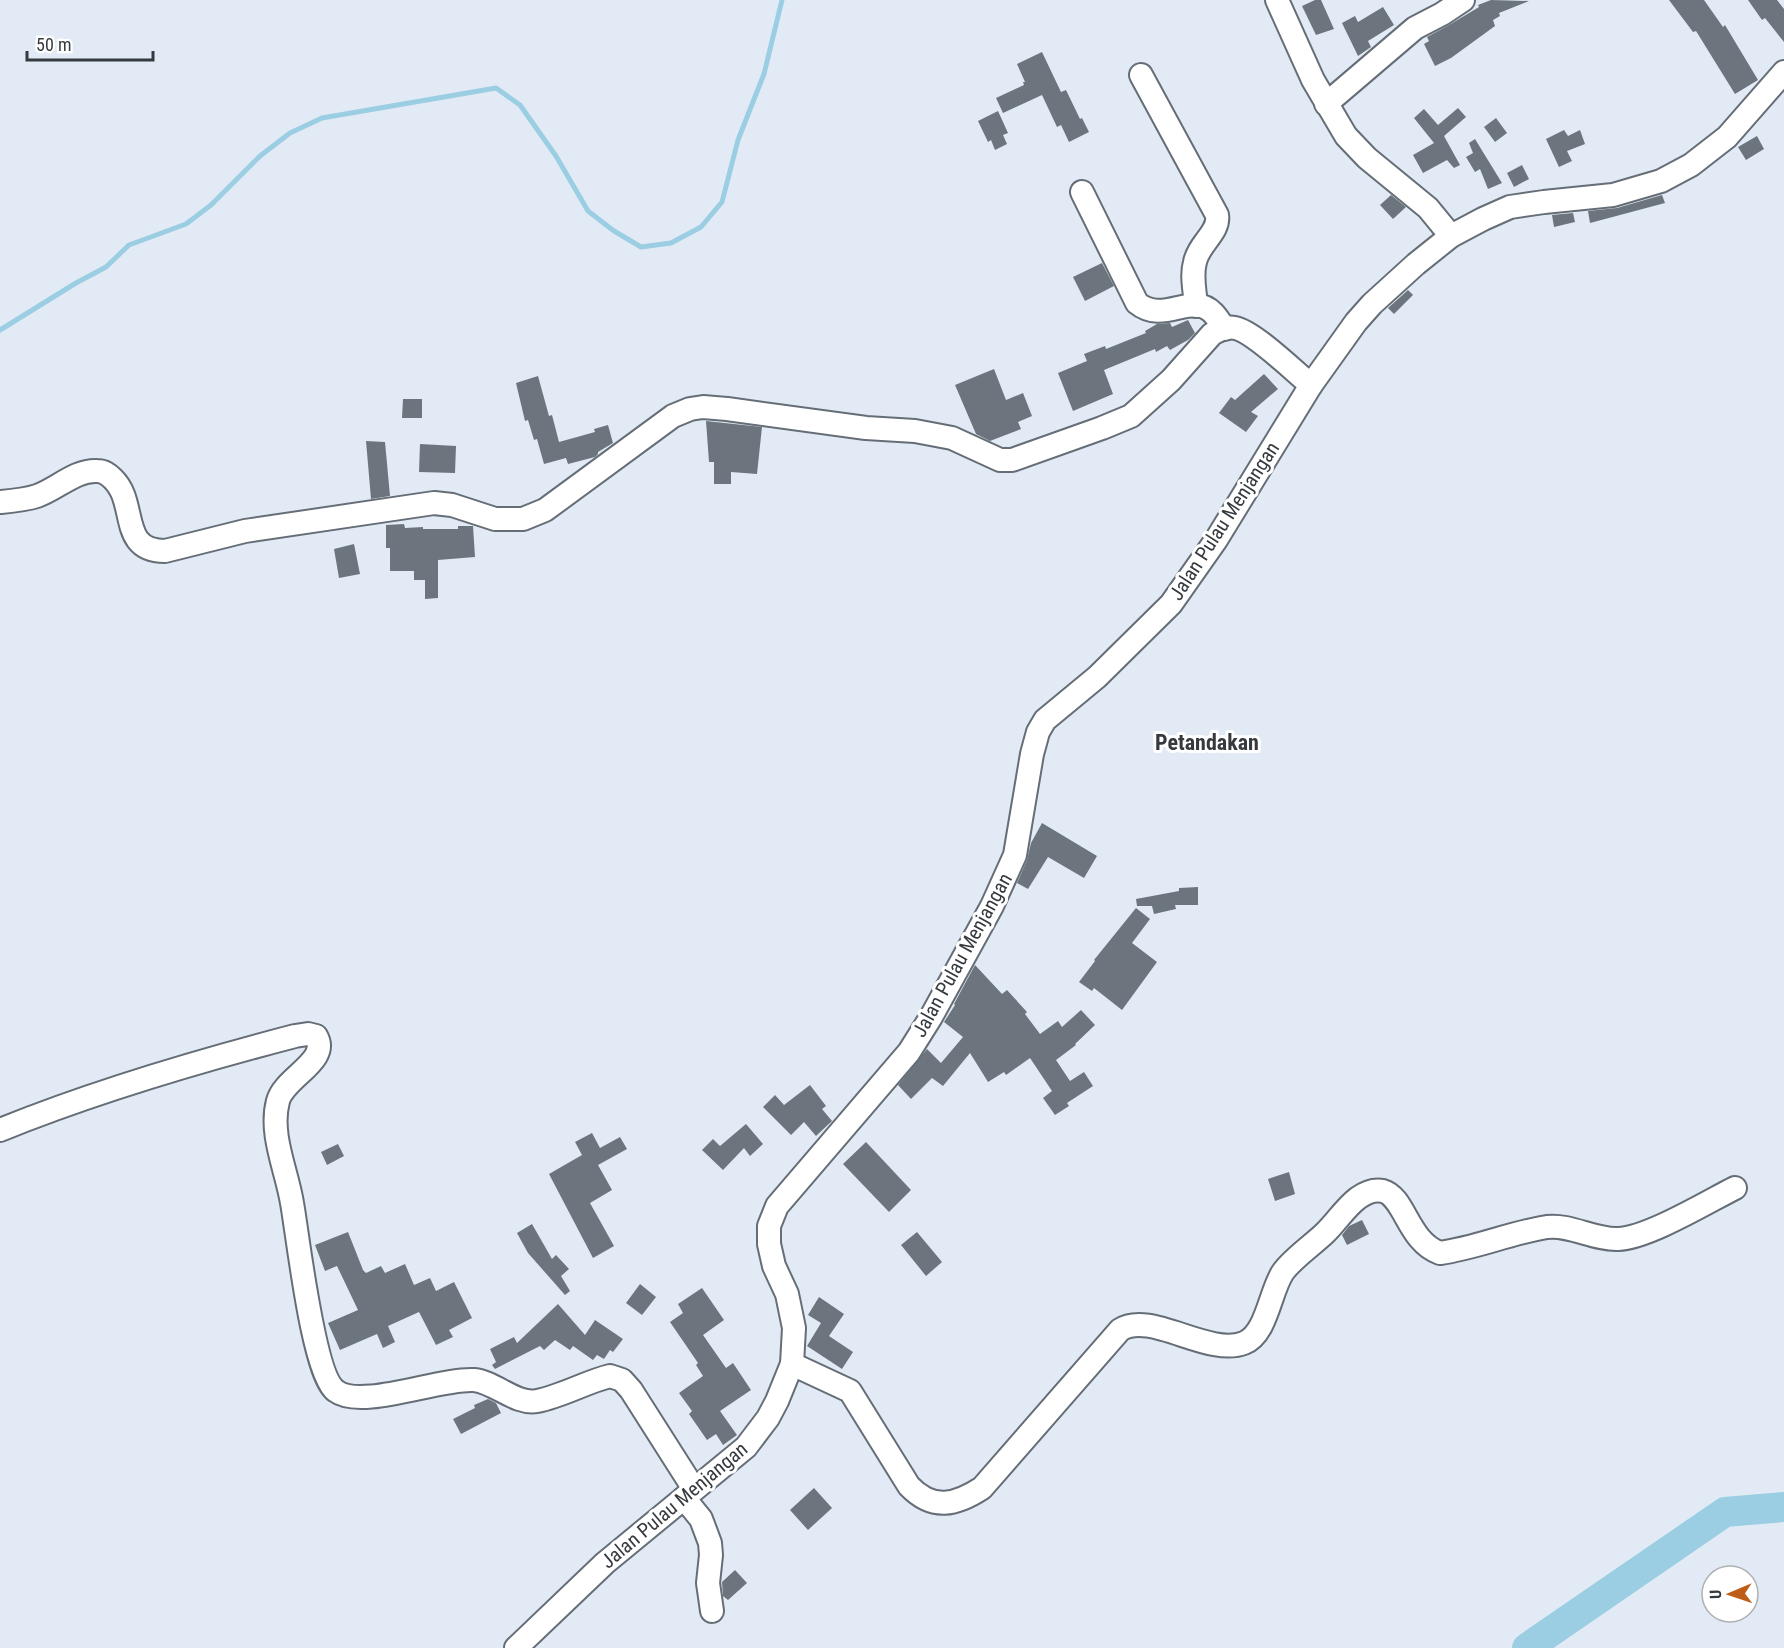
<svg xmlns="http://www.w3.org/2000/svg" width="1784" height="1648" font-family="'Roboto Condensed',sans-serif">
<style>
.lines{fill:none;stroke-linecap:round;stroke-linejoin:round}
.stream{stroke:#9bcee2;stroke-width:5}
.river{stroke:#9bcee2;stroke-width:30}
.building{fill:#6c757d}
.minor-casing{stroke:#656d76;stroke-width:26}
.minor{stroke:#fff;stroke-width:22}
.labels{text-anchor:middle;stroke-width:6;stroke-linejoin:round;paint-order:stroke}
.street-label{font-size:20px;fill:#363a3e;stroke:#fff}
.quarter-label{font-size:22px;font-weight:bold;fill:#363a3e;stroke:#fff}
</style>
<rect width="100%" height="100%" fill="#e2ebf5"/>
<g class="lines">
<path class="stream" d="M0,330L76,283L106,267L129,245L186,224L211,205L260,156L290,133L322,118L496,88L520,105L556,156L588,211L614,231L641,247L671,243L701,227L722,202L738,140L764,74L782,0"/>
<path class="river" d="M1527,1648L1725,1512L1784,1507"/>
</g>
<g class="building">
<path d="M1315,0H1321L1334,29L1316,35L1302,6Z"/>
<path d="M1491,0L1529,1L1499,13L1500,16L1493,20L1495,26L1451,58L1435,66L1424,44L1429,41L1427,37L1449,25L1479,7L1478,5Z"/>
<path d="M1669,0H1704L1723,27L1725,25L1758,80L1735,94L1696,31L1693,32Z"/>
<path d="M1748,0H1777L1784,9V42L1765,18L1762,20Z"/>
<path d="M1383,7L1394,25L1368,41L1371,47L1358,56L1342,23L1355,16L1358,22Z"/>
<path d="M1042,52L1061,92L1066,90L1080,119L1082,118L1089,132L1069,142L1061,125L1057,127L1042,95L1003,113L996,98L1024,85L1023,82H1025L1017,64Z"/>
<path d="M1458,108L1466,117L1444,136L1460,165L1454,168L1447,160L1423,173L1413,155L1434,143L1414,118L1424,109L1438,125Z"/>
<path d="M998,111L1008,133L1003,135L1007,144L995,150L991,140L988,142L978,121Z"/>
<path d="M1496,118L1507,133L1495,142L1484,127Z"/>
<path d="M1564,130L1568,136L1580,130L1585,144L1567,151L1572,161L1559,167L1546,139Z"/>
<path d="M1757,136L1764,149L1746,160L1738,147Z"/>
<path d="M1475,139L1502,183L1488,189L1480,169L1475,172L1466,157L1473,153L1469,143Z"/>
<path d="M1522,165L1529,179L1514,187L1507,173Z"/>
<path d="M1391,195L1406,207L1393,219L1380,205Z"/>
<path d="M1662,195L1665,203L1590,223L1588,211L1617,208Z"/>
<path d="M1573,213L1575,222L1554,227L1552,215Z"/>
<path d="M1102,263L1114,286L1085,301L1073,277Z"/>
<path d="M1408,290L1413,295L1394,314L1388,308Z"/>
<path d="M1188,320L1195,333L1188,340L1170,350L1167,346L1156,352L1155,349L1104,370L1113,394L1073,411L1058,373L1087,361L1084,354L1105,346L1106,349L1146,333L1145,331L1157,324L1170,323L1172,327Z"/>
<path d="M994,369L1006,400L1023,393L1032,416L1018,422L1021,429L990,441L976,434L955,385Z"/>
<path d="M1264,374L1278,389L1251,412L1258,416L1246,432L1219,413L1231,397L1235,400Z"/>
<path d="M538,376L549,416L552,415L559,442L595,432L594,429L608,425L613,443L598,452V454L595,457L568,464L566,458L544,464L537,439L534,440L528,420L525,421L516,383Z"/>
<path d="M403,399H422V418H402Z"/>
<path d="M706,421L762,427L757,474L731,472V484H714V462H709Z"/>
<path d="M366,441L385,442L390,496L371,499Z"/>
<path d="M420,444L456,446L455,473L419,472Z"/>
<path d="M404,524L405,528L423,527V529H458V526H473L475,557L438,560V598L425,599V580H414V571H390V548H386V525Z"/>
<path d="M354,544L360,574L339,578L334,549Z"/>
<path d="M1042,823L1097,856L1084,878L1048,857L1028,889L1017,883L1027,860L1031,843Z"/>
<path d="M1198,887V905H1175L1176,909L1154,914L1152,906H1137L1136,899L1179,891V888Z"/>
<path d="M1136,908L1150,919L1132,943L1157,962L1122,1010L1094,988L1092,991L1079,982L1095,961L1094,960Z"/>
<path d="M975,965L1002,994L1007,990L1027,1012L1025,1014L1040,1034L1058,1021L1062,1027L1081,1010L1095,1025L1075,1044L1076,1045L1056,1060L1070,1081L1084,1072L1093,1086L1067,1103L1069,1106L1055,1115L1043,1098L1052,1091L1030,1058L1006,1075L1004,1072L988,1082L970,1053L943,1086L932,1078L911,1099L898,1085L927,1049L941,1063L963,1037L944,1022L955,1005L954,1004Z"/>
<path d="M810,1085L826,1106L822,1109L832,1121L816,1136L804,1122L791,1135L763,1107L775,1095L784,1105Z"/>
<path d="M746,1124L763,1144L750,1156L744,1148L723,1170L702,1150L713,1139L720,1146Z"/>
<path d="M592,1133L600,1148L620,1137L627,1149L598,1165L612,1190L590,1203L614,1246L593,1258L549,1174L582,1155L575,1142Z"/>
<path d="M866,1142L911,1190L889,1212L843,1164Z"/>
<path d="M338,1144L344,1156L327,1165L321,1152Z"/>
<path d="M1289,1172L1295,1194L1275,1201L1268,1179Z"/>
<path d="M1362,1220L1369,1234L1347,1245L1342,1235L1349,1226Z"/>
<path d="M532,1224L552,1259L556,1255L569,1269L561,1276L570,1291L565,1295L528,1253L517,1233Z"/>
<path d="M348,1232L363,1270L366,1273L381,1266L385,1273L405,1264L414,1285L430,1278L436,1291L454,1282L472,1318L449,1330L453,1337L436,1345L419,1312L388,1326L395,1342L383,1348L377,1334L340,1350L328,1323L358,1310L337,1266L325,1271L315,1245Z"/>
<path d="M917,1232L942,1262L926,1276L901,1245Z"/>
<path d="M640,1284L656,1297L642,1315L626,1303Z"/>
<path d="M702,1288L724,1320L703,1335L726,1368L733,1363L751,1390L720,1411L737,1435L723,1445L716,1434L707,1440L689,1414L692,1411L679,1393L703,1376L696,1365L698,1363L670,1322L683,1313L678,1304Z"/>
<path d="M819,1297L844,1314L829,1336L853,1352L842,1369L807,1346L821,1323L808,1315Z"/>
<path d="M558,1304L585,1335L595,1320L623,1339L613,1352L610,1350L604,1359L597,1355L593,1360L573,1346L570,1350L555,1340L544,1350L540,1346L495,1369L492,1365L496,1362L490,1349L514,1337L517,1343Z"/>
<path d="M488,1399L496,1403L501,1413L461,1434L453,1419L475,1408L474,1405Z"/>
<path d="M814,1488L832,1508L808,1530L790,1510Z"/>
<path d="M735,1570L747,1583L728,1600L723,1596L722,1582Z"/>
</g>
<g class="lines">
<defs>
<g id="minor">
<path d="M1277,0L1313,80L1346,136L1367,158L1428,208L1451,236"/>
<path d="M1141,75L1217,215C1220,232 1199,243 1195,262C1191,276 1195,291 1196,306"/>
<path d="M1326,104L1415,28L1442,14L1463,0"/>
<path d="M1082,192L1137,303C1164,325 1192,291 1213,313C1218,318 1221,324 1225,329"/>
<path d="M0,502C12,501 25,500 37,496C57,489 75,470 97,471C104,471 108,474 113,479C138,503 118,551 165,551L245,531L434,503L452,505L495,519H523L545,510L673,416L690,409L703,407L727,409L866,428L915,431L952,438L1000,460H1012L1102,428L1131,416L1171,380L1212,334C1219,330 1226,326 1235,328C1253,331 1295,372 1311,385"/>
<path d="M0,1130C96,1091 195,1062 295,1036L308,1034L316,1036C331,1061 284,1077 278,1101C269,1134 287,1171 292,1203C298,1236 313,1375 336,1391C361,1410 439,1378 474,1380C495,1382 516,1405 537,1401C562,1396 586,1382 610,1376L622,1380L631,1390L694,1489"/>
<path d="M792,1364L850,1391L909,1486C933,1511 956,1505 982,1488L1120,1330C1150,1310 1208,1357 1244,1343C1267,1334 1270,1291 1283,1272C1293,1258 1314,1244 1326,1232C1337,1221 1346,1207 1358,1198C1365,1193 1374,1189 1383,1191C1405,1197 1408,1242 1440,1253C1476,1248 1510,1233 1547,1227C1570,1224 1594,1240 1618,1239C1648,1238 1707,1202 1735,1188"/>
<path d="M684,1498L701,1519L710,1543L711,1555L708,1583L712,1611"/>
<path d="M516,1648L605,1563L746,1447L768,1418L777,1401L792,1364L794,1328L787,1294L774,1266L769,1244V1226L777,1206L909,1052L931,1017L992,906L1015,855L1032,754L1038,732L1045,720L1097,677L1171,604L1216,540L1311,385L1356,322L1372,304L1416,264L1451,236L1483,219L1510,207L1544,202L1613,195L1661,181L1691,165L1727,137L1784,72"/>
</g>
</defs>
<use href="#minor" class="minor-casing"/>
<use href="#minor" class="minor"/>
</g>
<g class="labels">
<g class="street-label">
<text transform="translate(1224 521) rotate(-57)" y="7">Jalan Pulau Menjangan</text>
<text transform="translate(962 955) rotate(-61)" y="7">Jalan Pulau Menjangan</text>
<text transform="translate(674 1505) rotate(-40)" y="7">Jalan Pulau Menjangan</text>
</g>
<g class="quarter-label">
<text x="1207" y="750">Petandakan</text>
</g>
</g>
<g transform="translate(1730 1594) rotate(268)"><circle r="28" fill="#ffffff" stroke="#afb0b2" stroke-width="1.5"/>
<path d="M0-4.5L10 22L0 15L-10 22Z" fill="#bd5d18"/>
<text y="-9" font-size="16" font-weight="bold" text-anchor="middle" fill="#363a3e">U</text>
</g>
<path d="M27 51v9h126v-9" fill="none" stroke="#363a3e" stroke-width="3"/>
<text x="36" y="51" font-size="18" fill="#363a3e" stroke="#ffffff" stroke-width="4.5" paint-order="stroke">50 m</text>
</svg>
